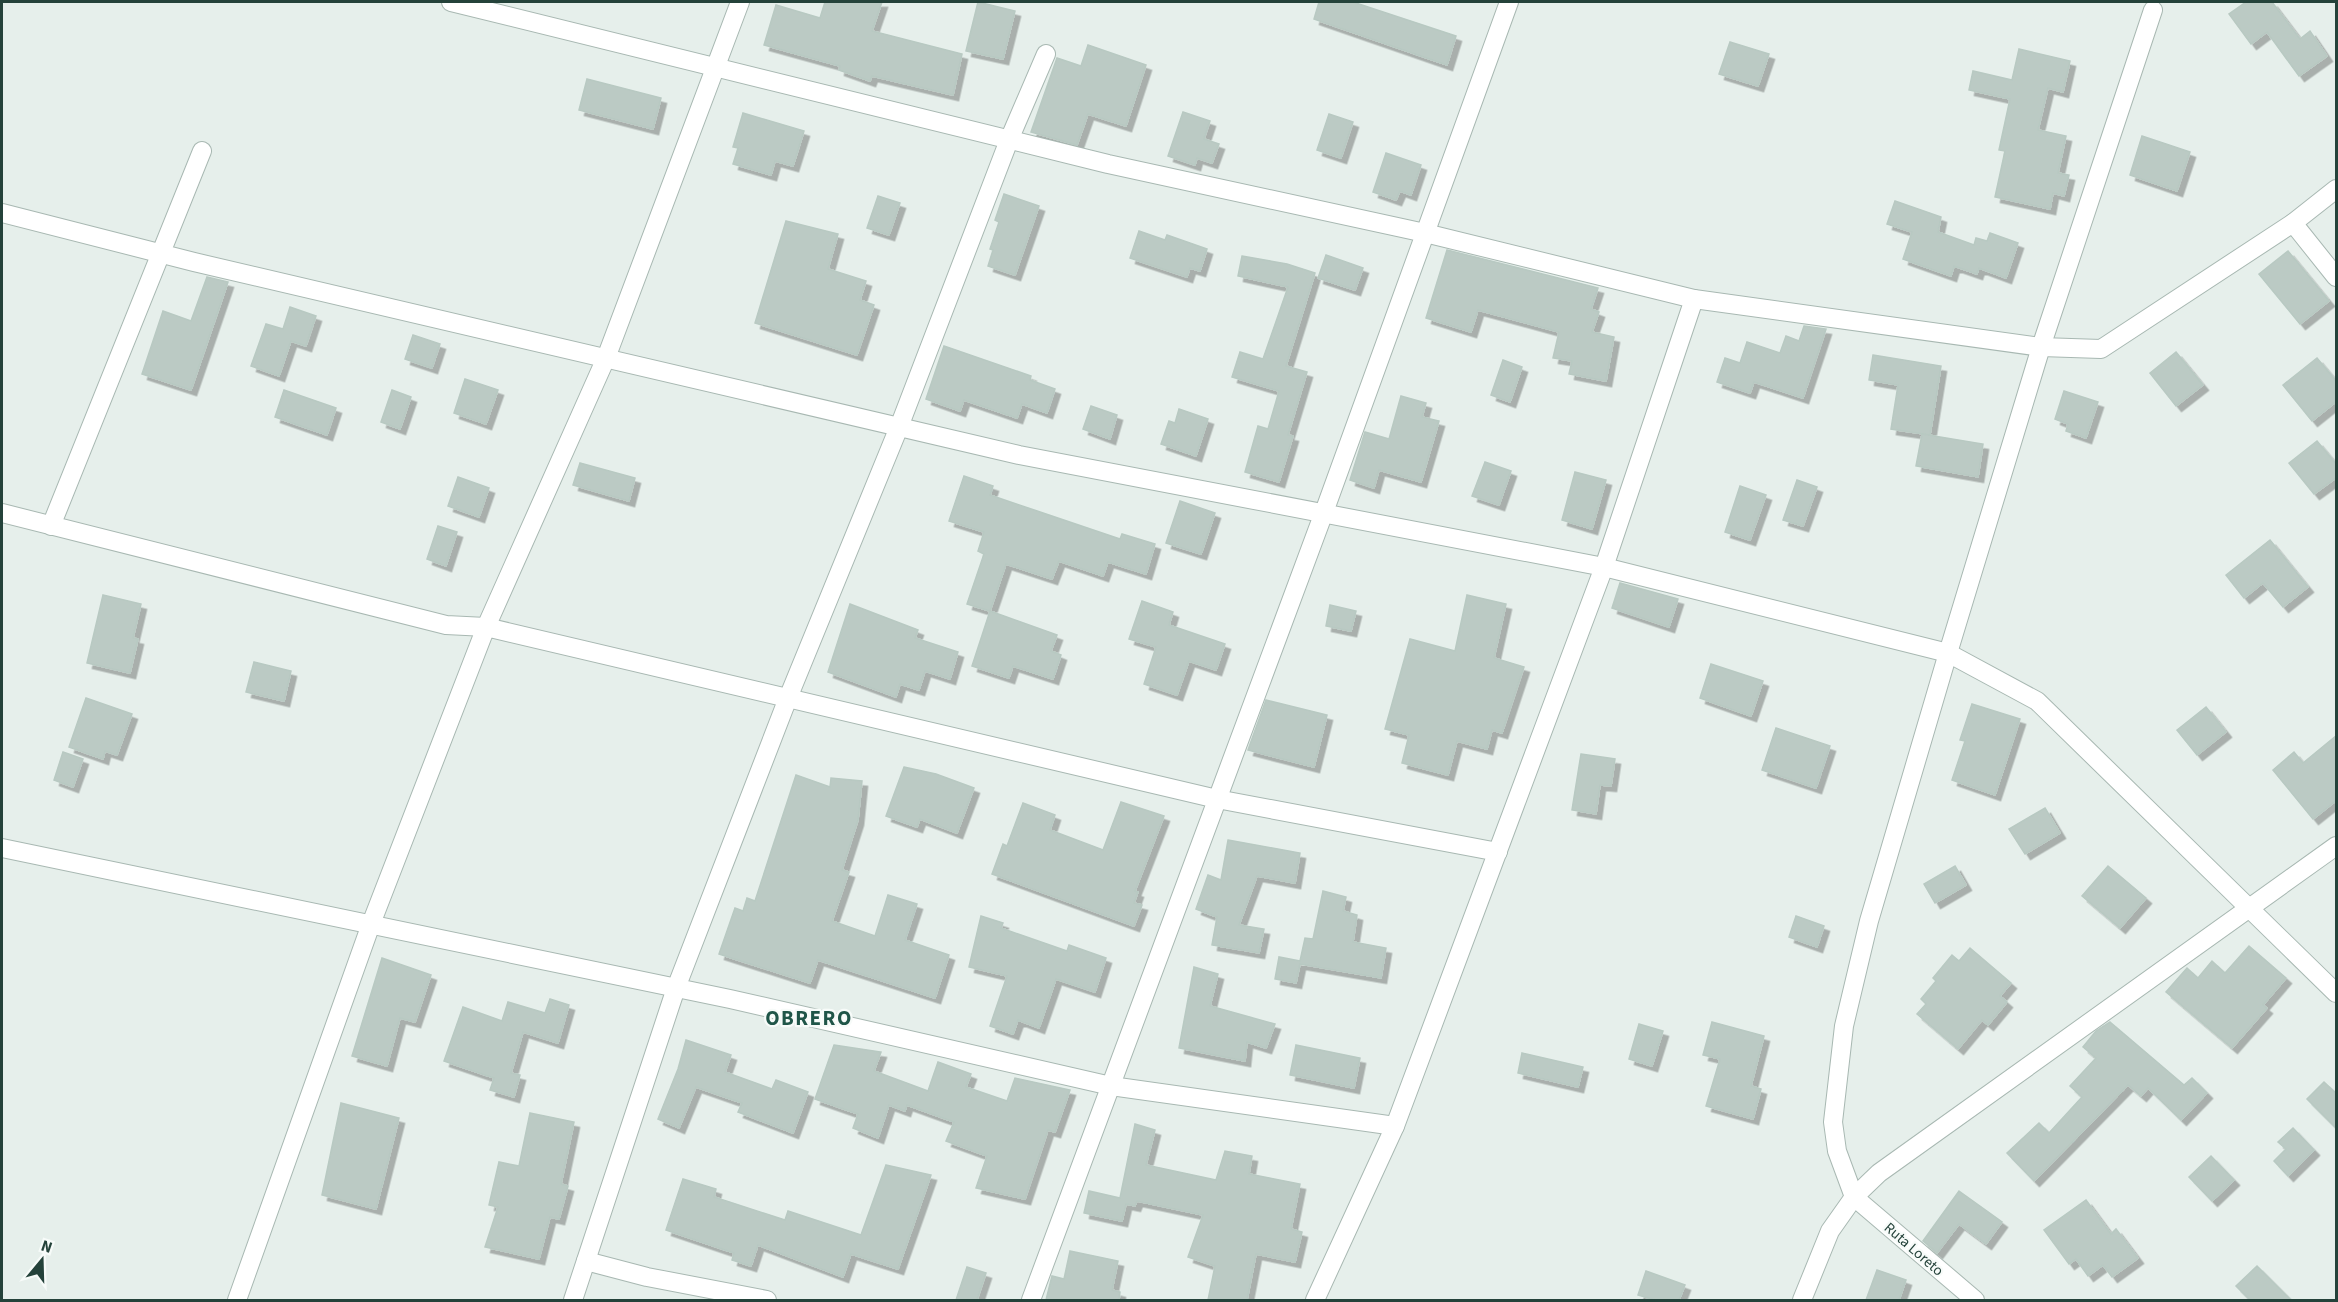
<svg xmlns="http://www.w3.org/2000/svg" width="2338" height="1302" font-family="'Source Sans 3',sans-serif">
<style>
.building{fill:#bbcac4;stroke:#b8c9c2;stroke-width:1.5;filter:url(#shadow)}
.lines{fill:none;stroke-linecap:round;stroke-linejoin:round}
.minor-casing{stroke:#a8b8b2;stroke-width:20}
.minor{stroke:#fff;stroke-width:18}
.labels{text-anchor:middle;stroke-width:4.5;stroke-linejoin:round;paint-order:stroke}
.street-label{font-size:15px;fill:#24423a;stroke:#f7fbf9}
.district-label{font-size:21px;font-weight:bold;letter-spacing:1.5px;fill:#1f5548;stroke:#f7fbf9}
</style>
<defs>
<filter id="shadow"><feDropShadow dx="5.5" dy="5.5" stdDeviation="0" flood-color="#0004"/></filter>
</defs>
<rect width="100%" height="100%" fill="#e6efeb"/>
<g class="building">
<path d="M825,2H882L872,31L962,54L953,95L872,76L870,81L839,70L840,66L764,45L776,5L820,18Z"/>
<path d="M978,2L1015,11L1003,59L966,51Z"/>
<path d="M1319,2H1353L1456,36L1447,65L1314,19Z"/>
<path d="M2246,2H2272L2300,39L2310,31L2327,56L2299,76L2267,32L2251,44L2229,14Z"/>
<path d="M1730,42L1769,54L1758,86L1719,74Z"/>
<path d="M1088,45L1146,65L1126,126L1088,114L1077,145L1031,132L1057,58L1081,66Z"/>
<path d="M2019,49L2070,61L2063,92L2048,88L2038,130L2066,136L2058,173L2069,175L2064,196L2053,193L2050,209L1995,197L2005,151L1999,150L2010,99L1969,90L1973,71L2012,80Z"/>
<path d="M587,79L661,98L653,129L579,110Z"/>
<path d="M1183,112L1210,121L1204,139L1219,144L1212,163L1197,158L1195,165L1168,156Z"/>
<path d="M743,113L804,131L793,166L775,161L771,175L733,164L738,148L733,147Z"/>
<path d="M1329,114L1353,122L1341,158L1317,150Z"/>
<path d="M2142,136L2190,152L2177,191L2130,175Z"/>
<path d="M1386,153L1421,165L1411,195L1400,191L1396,200L1373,192Z"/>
<path d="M1004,194L1039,206L1015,275L988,266L993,250L990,249L999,222L995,220Z"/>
<path d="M878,196L900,203L889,235L867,228Z"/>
<path d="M1895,201L1941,217L1938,232L1974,245L1976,238L1987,241L1990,233L2018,243L2006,278L1979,268L1977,274L1954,266L1951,276L1903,259L1912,232L1887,224Z"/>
<path d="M786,221L838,234L828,269L866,281L860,300L874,305L857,355L755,323Z"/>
<path d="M1139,231L1165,240L1167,235L1207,249L1200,271L1190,268L1187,277L1130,258Z"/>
<path d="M1447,250L1598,288L1591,309L1599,312L1592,332L1614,337L1606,381L1569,374L1572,361L1553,358L1559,332L1478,310L1471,332L1426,318Z"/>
<path d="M2288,251L2329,301L2300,324L2259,274Z"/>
<path d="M1326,255L1363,268L1355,290L1318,278Z"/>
<path d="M1242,256L1287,264L1315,273L1286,366L1307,372L1288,435L1293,436L1279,482L1245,472L1258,426L1268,429L1279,391L1232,377L1240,352L1263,359L1288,287L1238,276Z"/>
<path d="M207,277L228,282L191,390L142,374L163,311L191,321Z"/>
<path d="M290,307L316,316L306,346L291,341L279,376L251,366L266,324L283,329Z"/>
<path d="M1804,326L1826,329L1803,398L1754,382L1750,393L1717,382L1725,358L1740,363L1747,342L1780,353L1786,336L1799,341Z"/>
<path d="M413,335L440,344L432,368L405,359Z"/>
<path d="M944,346L1031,376L1030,380L1055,389L1047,413L1022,404L1017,418L964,400L960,411L926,399Z"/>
<path d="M2176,352L2203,385L2176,406L2150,373Z"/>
<path d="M1873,355L1941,366L1930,435L1891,429L1898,385L1869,380Z"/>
<path d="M2317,358L2337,382V401L2312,421L2283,385Z"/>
<path d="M1503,360L1522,367L1510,402L1491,395Z"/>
<path d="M465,379L498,390L486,424L454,413Z"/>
<path d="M284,390L336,408L327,435L275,417Z"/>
<path d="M392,390L411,397L400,429L381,422Z"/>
<path d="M2064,391L2098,402L2086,438L2066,431L2068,424L2055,419Z"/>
<path d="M1401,396L1426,403L1422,417L1439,421L1421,482L1379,470L1374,488L1350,480L1365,432L1389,439Z"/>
<path d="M1091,406L1117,415L1110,439L1083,429Z"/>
<path d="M1179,409L1208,419L1196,456L1161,444L1169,421L1175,423Z"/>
<path d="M1922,434L1983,444L1978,477L1916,466Z"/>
<path d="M2317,441L2337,465V477L2314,494L2289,463Z"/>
<path d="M1485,462L1511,471L1499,505L1472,496Z"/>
<path d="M580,463L635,478L629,501L573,485Z"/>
<path d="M1575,472L1606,480L1592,529L1562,520Z"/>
<path d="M964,476L993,486L990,495L1120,539L1122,534L1155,544L1146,574L1108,562L1103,576L1059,561L1052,579L1006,564L990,611L967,604L984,554L978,551L984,532L949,521Z"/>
<path d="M458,477L489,488L479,517L448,506Z"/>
<path d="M1797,480L1817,487L1803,526L1783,520Z"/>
<path d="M1740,486L1766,495L1750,540L1725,532Z"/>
<path d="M1180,501L1215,513L1201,554L1166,543Z"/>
<path d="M438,526L457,532L446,566L427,559Z"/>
<path d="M2270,540L2308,587L2283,607L2263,583L2244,598L2226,575Z"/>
<path d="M1620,583L1678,599L1669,627L1612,608Z"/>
<path d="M103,595L141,604L133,638L138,639L130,673L87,663Z"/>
<path d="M1467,595L1506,604L1494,658L1524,667L1502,733L1492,730L1487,749L1457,741L1448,775L1402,763L1409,735L1385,729L1410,639L1455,651Z"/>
<path d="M1142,601L1173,612L1169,625L1225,644L1216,670L1189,661L1177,695L1144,684L1156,647L1129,639Z"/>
<path d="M850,604L918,630L915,638L958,652L950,679L925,671L919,690L900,684L896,697L828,672Z"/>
<path d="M1330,605L1356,611L1351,631L1326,626Z"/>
<path d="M990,611L1057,635L1051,651L1061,655L1053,679L1013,666L1009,678L972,666Z"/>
<path d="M254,662L291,671L284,701L246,692Z"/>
<path d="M1711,664L1763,681L1751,716L1700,698Z"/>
<path d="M86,698L132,714L117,755L105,751L103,759L69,747Z"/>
<path d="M1266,700L1327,715L1314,767L1248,750Z"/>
<path d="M1972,704L2020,719L1995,795L1952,780L1965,741L1960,740Z"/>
<path d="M2206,707L2226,732L2197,755L2177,730Z"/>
<path d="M1776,728L1830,746L1816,788L1762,770Z"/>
<path d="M2337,735V800L2313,819L2273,770L2294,752L2303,763Z"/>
<path d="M63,752L83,759L73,787L54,780Z"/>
<path d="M1581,754L1615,759L1611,786L1600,785L1596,814L1572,810Z"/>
<path d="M904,767L936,774L974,788L957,833L920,819L917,827L886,816Z"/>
<path d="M796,775L830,787L831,778L862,781L858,820L842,870L849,872L832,921L875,936L888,895L917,904L905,940L949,955L935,998L818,960L810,983L719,954L735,908L743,911L747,898L755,901Z"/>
<path d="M1121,802L1164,816L1135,891L1138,892L1134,903L1142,905L1134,926L992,874L1003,844L1007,846L1023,803L1055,815L1050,830L1103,850Z"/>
<path d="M2045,808L2060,833L2025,854L2009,829Z"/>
<path d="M1228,840L1300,853L1295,883L1257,876L1239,925L1264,929L1259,953L1212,945L1217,917L1196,909L1208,875L1221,880Z"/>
<path d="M1955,866L1966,885L1935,903L1924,884Z"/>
<path d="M2108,866L2146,898L2120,928L2082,896Z"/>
<path d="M1323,891L1346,897L1343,911L1357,915L1353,942L1386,948L1381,978L1300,964L1296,983L1275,979L1279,957L1300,961L1305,938L1313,939Z"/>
<path d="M981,916L1003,923L1001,928L1067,951L1069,945L1106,958L1095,992L1056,979L1039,1028L1018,1020L1013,1034L990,1026L1007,976L969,967Z"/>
<path d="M1796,916L1824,926L1817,947L1789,937Z"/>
<path d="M2249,946L2286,978L2263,1005L2267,1008L2232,1048L2166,992L2187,968L2198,978L2212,961L2225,973Z"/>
<path d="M1970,948L2011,983L2000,996L2007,1002L1988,1025L1982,1020L1958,1049L1917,1014L1926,1004L1921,999L1936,981L1933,978L1952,955L1959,961Z"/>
<path d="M382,958L431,975L415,1022L400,1018L387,1066L352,1056Z"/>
<path d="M1194,967L1218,974L1210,1006L1275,1024L1266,1048L1247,1042L1245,1061L1179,1048Z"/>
<path d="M550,999L569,1005L558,1043L523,1032L511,1073L520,1075L514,1097L490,1090L494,1078L444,1061L463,1007L502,1021L508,1002L545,1013Z"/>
<path d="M1712,1022L1764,1036L1751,1086L1761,1089L1753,1119L1706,1106L1720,1059L1703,1055Z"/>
<path d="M2110,1022L2184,1085L2192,1078L2207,1093L2181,1120L2148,1088L2141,1096L2128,1085L2034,1181L2007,1153L2039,1123L2049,1133L2082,1097L2070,1086L2096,1058L2083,1047L2096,1031Z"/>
<path d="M1639,1024L1663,1031L1652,1066L1629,1059Z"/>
<path d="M686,1040L731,1055L725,1072L772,1089L776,1080L808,1092L793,1133L738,1112L742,1103L696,1087L679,1128L658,1119L678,1069Z"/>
<path d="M834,1045L881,1052L874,1071L928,1091L938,1062L971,1074L966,1087L1007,1101L1015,1078L1070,1090L1055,1132L1048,1130L1025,1199L976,1188L987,1156L946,1141L954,1122L907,1105L905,1111L889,1105L878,1138L853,1128L858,1114L815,1099Z"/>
<path d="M1296,1045L1360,1058L1354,1088L1290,1075Z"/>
<path d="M1522,1053L1583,1067L1578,1087L1518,1073Z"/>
<path d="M2324,1082L2337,1094V1129L2307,1099Z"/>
<path d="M341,1103L399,1118L376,1209L322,1195Z"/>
<path d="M530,1113L574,1122L561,1184L568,1186L559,1219L550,1217L539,1259L485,1247L498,1207L489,1205L499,1162L519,1166Z"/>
<path d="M1135,1124L1155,1130L1146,1165L1216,1180L1225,1151L1252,1156L1249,1174L1300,1184L1291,1229L1302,1232L1295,1262L1256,1254L1247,1300H1208L1215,1266L1188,1257L1203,1215L1137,1201L1135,1206L1126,1204L1122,1221L1084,1213L1089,1191L1120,1198Z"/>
<path d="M2293,1128L2314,1150L2288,1176L2274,1161L2286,1149L2278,1142Z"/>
<path d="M2211,1156L2234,1180L2212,1201L2189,1177Z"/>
<path d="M886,1165L931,1175L898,1269L851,1254L843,1277L758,1245L751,1266L732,1260L734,1253L666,1230L683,1179L716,1189L714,1197L785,1220L788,1211L861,1235Z"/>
<path d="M1959,1191L2002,1222L1986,1244L1959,1224L1937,1253L1923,1241Z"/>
<path d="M2086,1200L2111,1234L2116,1229L2138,1258L2112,1277L2103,1265L2088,1276L2076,1259L2069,1264L2044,1230Z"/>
<path d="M1070,1251L1118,1261L1112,1290L1120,1292L1119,1300H1046L1052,1276L1064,1279Z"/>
<path d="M2257,1266L2291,1300H2250L2236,1286Z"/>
<path d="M967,1267L986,1273L977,1300H956Z"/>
<path d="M1877,1270L1906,1280L1899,1300H1866Z"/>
<path d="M1646,1271L1685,1285L1679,1300H1655L1638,1295Z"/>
</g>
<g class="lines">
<defs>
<g id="minor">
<path d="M451,2L1108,164L1425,233L1694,299L2041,347L2101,349L2293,223L2336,189"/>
<path d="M2,213L194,262L1019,455L1604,567L1948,653L2037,701L2336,993"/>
<path d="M2293,223L2336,277"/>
<path d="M2,513L446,625L486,627L606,358L740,2"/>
<path d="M51,526L202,151"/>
<path d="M2,848L730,999L1111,1086L1395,1126"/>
<path d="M586,1261L647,1277L767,1300"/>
<path d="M237,1300L371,924L486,627L1217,799L1498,852"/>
<path d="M573,1300L676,988L788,698L899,427L1009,140L1046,54"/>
<path d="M1031,1300L1323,515L1509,2"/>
<path d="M1315,1300L1395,1126L1604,567L1694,299"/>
<path d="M1802,1300L1830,1231L1854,1197L1879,1173L2336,846"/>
<path d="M1975,1300L1854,1197L1837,1151L1833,1122L1844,1026L1869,921L1948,653L2041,347L2153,10"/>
</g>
</defs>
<use href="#minor" class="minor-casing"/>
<use href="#minor" class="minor"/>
</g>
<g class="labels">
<g class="street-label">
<text transform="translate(1914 1249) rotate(41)" y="5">Ruta Loreto</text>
</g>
<g class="district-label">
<text x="809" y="1025">OBRERO</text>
</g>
</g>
<rect width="2338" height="1302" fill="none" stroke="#24423a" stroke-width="6"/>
<g transform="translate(42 1260) rotate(19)" stroke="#f7fbf9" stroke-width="4.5" paint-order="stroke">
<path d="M0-4.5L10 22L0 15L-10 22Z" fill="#24423a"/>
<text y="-9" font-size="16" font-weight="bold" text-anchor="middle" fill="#24423a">N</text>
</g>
</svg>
